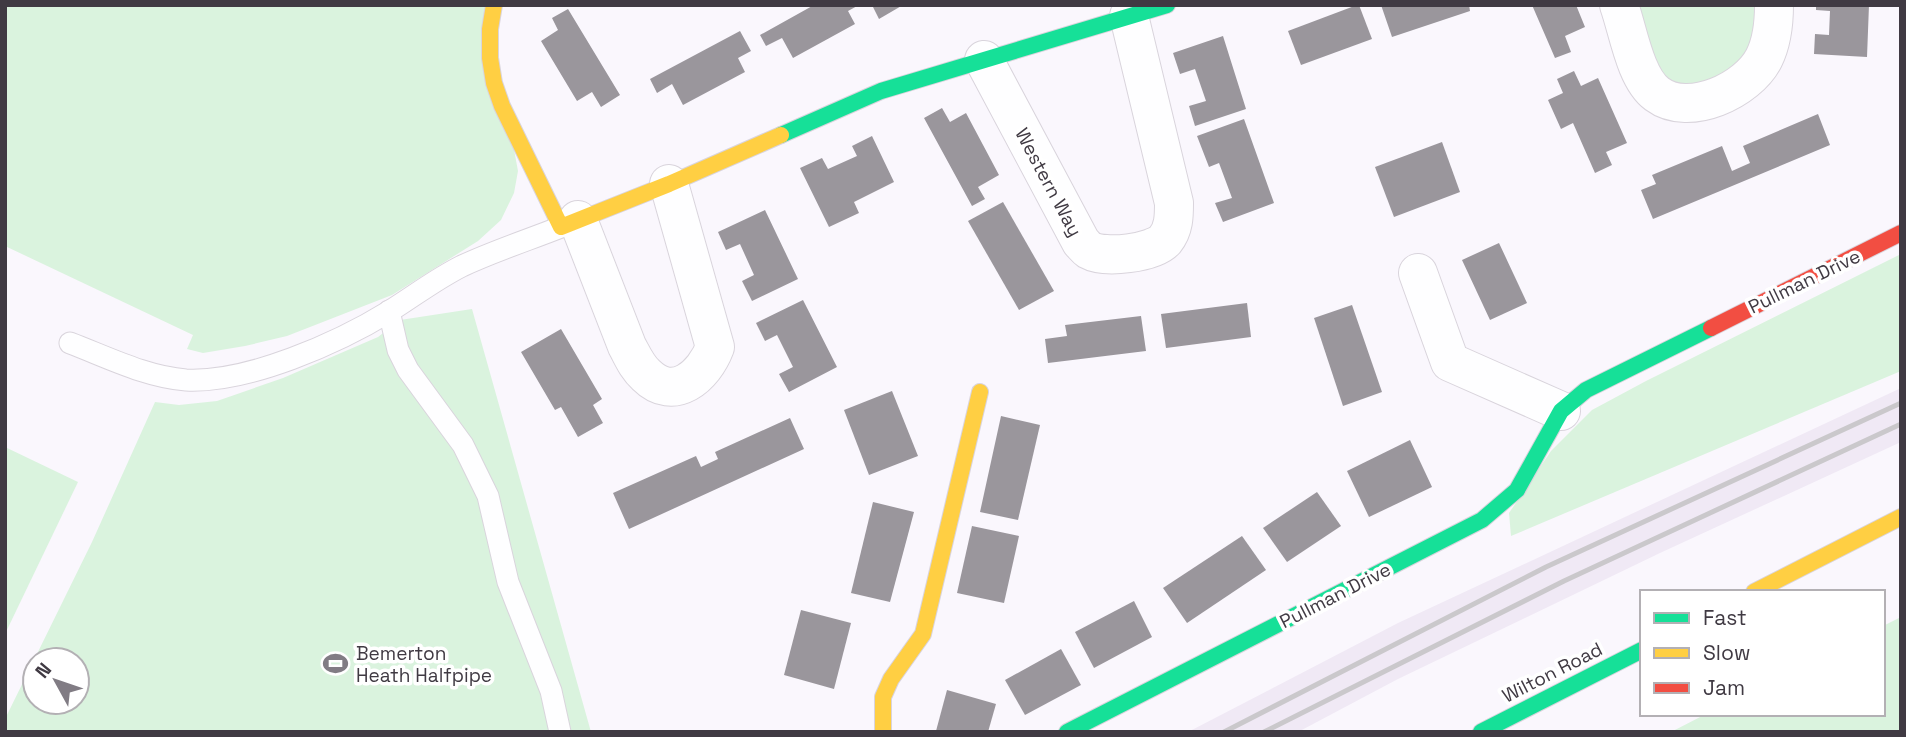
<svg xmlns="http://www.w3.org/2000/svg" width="1906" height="737" font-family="'Space Grotesk',sans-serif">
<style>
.built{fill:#f0e9f5}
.green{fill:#daf3de;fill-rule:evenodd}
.building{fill:#9a969c}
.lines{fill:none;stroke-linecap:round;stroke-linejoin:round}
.lane-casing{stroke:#d9d4dc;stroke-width:23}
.street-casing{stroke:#d9d4dc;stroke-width:40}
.fast-casing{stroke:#d9d4dc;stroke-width:18}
.slow-casing{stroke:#d9d4dc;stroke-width:18}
.jam-casing{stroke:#d9d4dc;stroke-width:18}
.lane{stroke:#fefeff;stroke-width:21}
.street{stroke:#fefeff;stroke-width:38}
.fast{stroke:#16e098;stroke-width:16}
.slow{stroke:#ffcf43;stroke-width:16}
.jam{stroke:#f24e42;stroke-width:16}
.rail{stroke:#cac8cb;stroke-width:5}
.labels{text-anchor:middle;stroke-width:7;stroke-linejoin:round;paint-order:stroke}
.street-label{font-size:19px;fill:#403a43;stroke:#fff}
.poi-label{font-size:19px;fill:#403a43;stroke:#fff;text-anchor:start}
</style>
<rect width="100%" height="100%" fill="#faf7fd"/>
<path class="built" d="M1901,388V442L1660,553L1398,679L1298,732H1188L1398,623Z"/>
<g class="green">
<path d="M5,5H487L518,171L514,193L501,220L478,241L392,295L287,336L245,346L203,353L187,349L193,335L5,246Z"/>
<path d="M1634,5H1757L1750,56L1708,85L1683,87L1658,75Z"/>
<path d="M1901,254V371L1511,536L1509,513L1551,451L1592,410L1646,381Z"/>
<path d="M472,309L591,732H5V719L92,542L155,402L179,405L217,401L283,378L378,337L400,320ZM35,660H77V702H35Z"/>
<path d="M5,447L78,482L5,634Z"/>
<path d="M1901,617V732H1671L1706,714H1883V626Z"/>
</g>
<g class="building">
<path d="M814,5H859L848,11L855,24L793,58L782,38L766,46L760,35Z"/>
<path d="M872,5H903L879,19Z"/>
<path d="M1357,5H1359L1372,39L1301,65L1288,31Z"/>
<path d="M1381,5H1469L1470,11L1392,37Z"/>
<path d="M1532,5H1576L1585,27L1565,36L1571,52L1555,58Z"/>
<path d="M1816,5H1869L1867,57L1814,54L1815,34L1829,35L1830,11L1816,10Z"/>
<path d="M568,9L620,95L601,107L592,92L577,101L541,41L558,30L552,18Z"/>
<path d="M740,31L751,51L738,58L745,72L683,105L672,84L657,93L650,79Z"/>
<path d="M1223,36L1246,109L1195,126L1189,106L1206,101L1195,69L1180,74L1173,53Z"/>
<path d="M1574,71L1581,86L1598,78L1627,143L1606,152L1612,165L1595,173L1573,123L1561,129L1548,100L1563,93L1557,79Z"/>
<path d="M942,108L950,122L966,113L999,175L978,187L985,199L972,206L924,118Z"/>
<path d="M1818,114L1830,145L1653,219L1641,190L1656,184L1652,175L1722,146L1732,171L1750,163L1743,146Z"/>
<path d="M1244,119L1274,203L1223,222L1215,203L1232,198L1219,163L1209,167L1197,136Z"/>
<path d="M872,136L894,182L854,202L859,213L829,227L800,168L822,158L828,169L857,156L852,146Z"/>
<path d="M1442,142L1460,192L1394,217L1375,167Z"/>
<path d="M1003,202L1054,291L1019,310L968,221Z"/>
<path d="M765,210L798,279L752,301L742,281L754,275L740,244L726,250L718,232Z"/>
<path d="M1499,243L1527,303L1490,320L1462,260Z"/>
<path d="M803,300L837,367L789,392L779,374L793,367L777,335L765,341L756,323Z"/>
<path d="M1247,303L1251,337L1166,348L1161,314Z"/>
<path d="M1352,305L1382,392L1343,406L1314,318Z"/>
<path d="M1141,316L1146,351L1048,363L1045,339L1067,336L1065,325Z"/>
<path d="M561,329L602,399L593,405L603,423L578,437L561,407L555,410L521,352Z"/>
<path d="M892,391L918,456L869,475L844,410Z"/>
<path d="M1001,416L1040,425L1018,520L980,512Z"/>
<path d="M790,418L804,449L629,529L613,493L696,456L701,467L718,459L715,452Z"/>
<path d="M1410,440L1432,487L1369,517L1347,471Z"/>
<path d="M1317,492L1341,526L1287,562L1263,528Z"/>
<path d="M873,502L914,512L890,602L851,593Z"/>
<path d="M972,526L1019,536L1004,603L957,593Z"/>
<path d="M1242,536L1266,570L1187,623L1163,588Z"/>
<path d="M1134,601L1152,637L1094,668L1075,632Z"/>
<path d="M801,610L851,623L834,689L784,675Z"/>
<path d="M1061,649L1081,685L1025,715L1005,680Z"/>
<path d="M947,690L996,704L988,732L936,731Z"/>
</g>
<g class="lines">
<defs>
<g id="lane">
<path d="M389,311L398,350L408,370L463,445L488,496L508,582L551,691L560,732"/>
<path d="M70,343C107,357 146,377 186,380C248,383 338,343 390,311C414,296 436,279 462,266C494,251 528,240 561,227"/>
</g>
<g id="street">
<path d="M1619,5C1628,30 1635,78 1657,94C1689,118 1748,90 1764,58C1772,42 1774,23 1774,5"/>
<path d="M984,60L1081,242C1084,245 1086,248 1089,250C1105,259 1153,253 1165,240C1174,229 1174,216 1174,203L1129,16"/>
<path d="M578,220L627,346C633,357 637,367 646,375C674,403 704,376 715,347L669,184"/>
<path d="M1418,273L1450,362L1561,411"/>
</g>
<g id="fast">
<path d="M781,135L881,91L1167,5"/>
<path d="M1067,732L1482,520L1517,490L1561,411L1586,390L1711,328"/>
<path d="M1481,732L1642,650"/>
</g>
<g id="slow">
<path d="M494,5L490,29V58L494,83L502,106L561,227L669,184L781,135"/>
<path d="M1754,592L1901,517"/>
<path d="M883,732V697L891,679L923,634L980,392"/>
</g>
<path id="jam" d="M1711,328L1901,233"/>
</defs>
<use href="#lane" class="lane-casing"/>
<use href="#street" class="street-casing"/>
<use href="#fast" class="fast-casing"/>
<use href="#slow" class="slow-casing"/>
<use href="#jam" class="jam-casing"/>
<use href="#lane" class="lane"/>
<use href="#street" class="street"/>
<use href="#fast" class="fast"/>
<use href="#slow" class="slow"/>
<use href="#jam" class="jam"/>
<g class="rail">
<path d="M1224,732L1546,567L1901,403"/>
<path d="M1264,732L1564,581L1901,424"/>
</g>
</g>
<defs>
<symbol id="stadium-bare" viewBox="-9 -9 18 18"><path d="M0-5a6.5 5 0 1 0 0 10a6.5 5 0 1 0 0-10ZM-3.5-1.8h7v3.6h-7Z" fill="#817c84" stroke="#fff" stroke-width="2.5" paint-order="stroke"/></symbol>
</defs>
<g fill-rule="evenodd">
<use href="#stadium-bare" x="318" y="646" width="35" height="35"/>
</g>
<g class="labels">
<g class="street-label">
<text transform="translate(1049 182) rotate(62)" y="7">Western Way</text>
<text transform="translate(1804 281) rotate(-26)" y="7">Pullman Drive</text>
<text transform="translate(1335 595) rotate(-27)" y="7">Pullman Drive</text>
<text transform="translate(1552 672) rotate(-27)" y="7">Wilton Road</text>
</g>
<g class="poi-label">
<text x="356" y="660">Bemerton<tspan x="356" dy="22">Heath Halfpipe</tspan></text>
</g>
</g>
<rect width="1906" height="737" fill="none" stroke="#403a43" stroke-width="14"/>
<rect x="1640" y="590" width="245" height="126" fill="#ffffff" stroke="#b3b0b4" stroke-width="2"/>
<rect x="1654" y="613" width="35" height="10" fill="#16e098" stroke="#b3b0b4" stroke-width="2"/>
<text x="1703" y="625" font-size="21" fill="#403a43">Fast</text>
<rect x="1654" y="648" width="35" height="10" fill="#ffcf43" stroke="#b3b0b4" stroke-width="2"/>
<text x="1703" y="660" font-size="21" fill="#403a43">Slow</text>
<rect x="1654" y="683" width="35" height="10" fill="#f24e42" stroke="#b3b0b4" stroke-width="2"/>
<text x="1703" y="695" font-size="21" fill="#403a43">Jam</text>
<g transform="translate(56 681) rotate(310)"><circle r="33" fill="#ffffff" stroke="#b3b0b4" stroke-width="2"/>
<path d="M0-5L12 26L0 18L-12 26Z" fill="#817c84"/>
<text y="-10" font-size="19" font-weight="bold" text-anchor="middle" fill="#403a43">N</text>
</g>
</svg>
